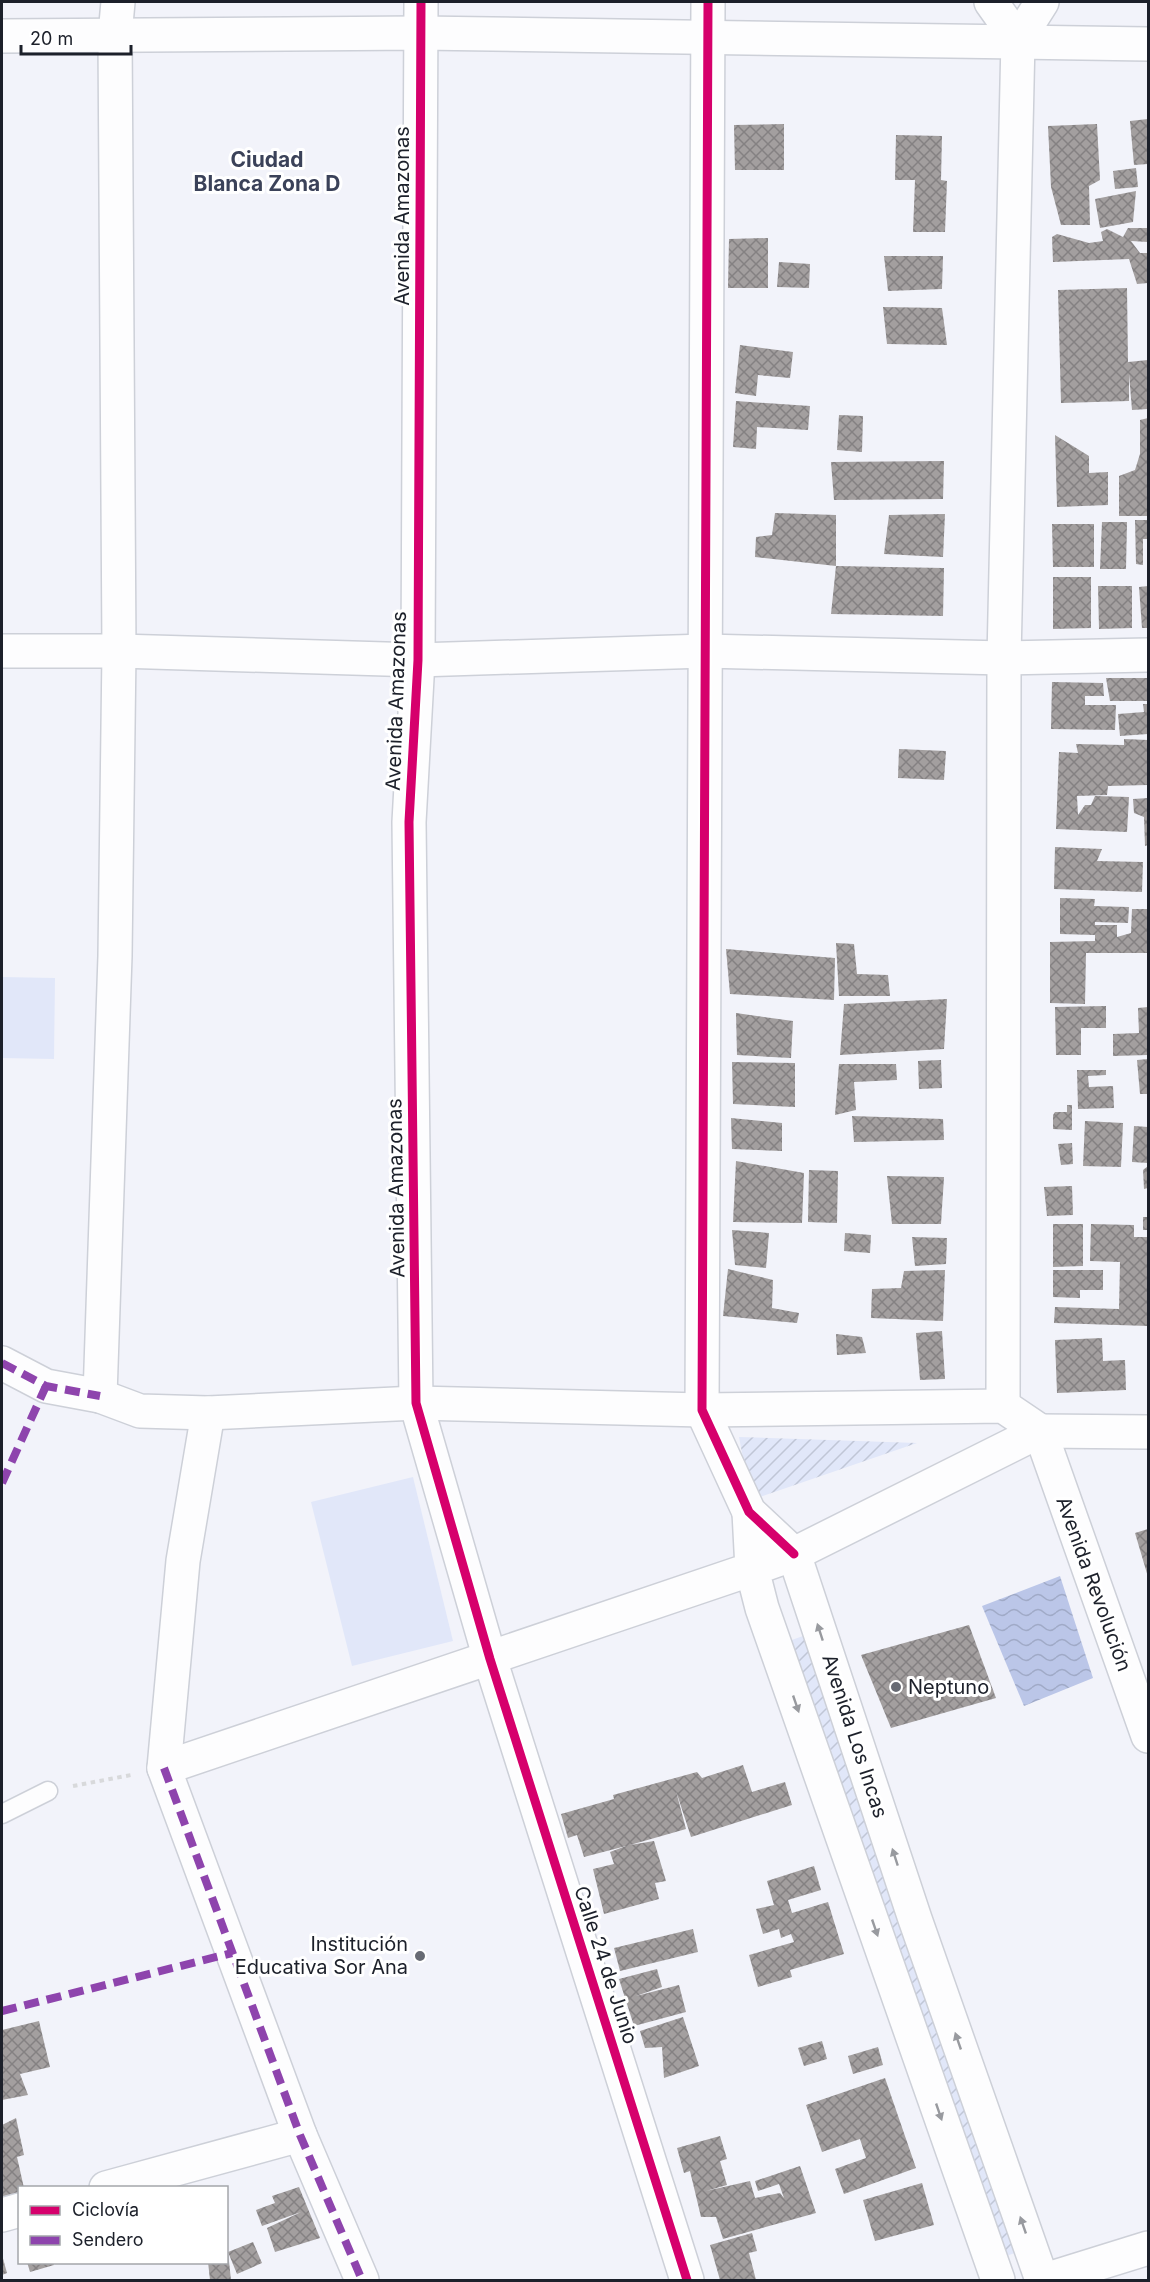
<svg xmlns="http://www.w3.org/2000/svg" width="1150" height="2282" font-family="Inter,sans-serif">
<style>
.garden{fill:url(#garden-furrows)}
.pitch{fill:#e1e7f9}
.water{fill:url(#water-waves)}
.building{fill:url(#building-cross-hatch)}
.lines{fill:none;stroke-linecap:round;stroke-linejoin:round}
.service-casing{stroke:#cdd0d8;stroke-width:21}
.minor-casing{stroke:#cdd0d8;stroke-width:36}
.secondary-casing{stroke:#cdd0d8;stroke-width:36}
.path{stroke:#d8d9db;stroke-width:4;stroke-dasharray:4.5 4.5;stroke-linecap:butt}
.service{stroke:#fdfdfe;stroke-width:18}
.minor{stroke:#fdfdfe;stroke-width:33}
.secondary{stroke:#fdfdfe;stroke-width:33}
.quiet{stroke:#8e44ad;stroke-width:8;stroke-dasharray:15 8;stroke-linecap:butt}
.cycleway-casing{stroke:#fff;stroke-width:13}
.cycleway{stroke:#d6006c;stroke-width:9}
.oneway{fill:#989a9f}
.poi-dot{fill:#676a73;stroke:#fff;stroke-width:2}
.labels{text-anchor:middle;stroke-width:6;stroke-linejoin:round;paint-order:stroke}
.street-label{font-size:20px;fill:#1c202a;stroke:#fff}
.poi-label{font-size:20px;fill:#1c202a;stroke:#fff;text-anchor:start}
.neighbourhood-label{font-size:21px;font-weight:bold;fill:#3b4259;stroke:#fff}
</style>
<defs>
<pattern id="garden-furrows" width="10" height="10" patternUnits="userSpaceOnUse" patternTransform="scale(1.5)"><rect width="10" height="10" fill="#e1e7f9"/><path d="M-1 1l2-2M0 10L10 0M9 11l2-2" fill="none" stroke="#c0c6d6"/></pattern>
<pattern id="water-waves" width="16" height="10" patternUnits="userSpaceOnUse" patternTransform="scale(1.5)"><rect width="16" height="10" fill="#bbc6e8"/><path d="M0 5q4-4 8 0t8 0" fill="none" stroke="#a0aac7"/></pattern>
<pattern id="building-cross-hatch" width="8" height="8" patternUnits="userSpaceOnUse" patternTransform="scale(1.5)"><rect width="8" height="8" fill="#a39f9f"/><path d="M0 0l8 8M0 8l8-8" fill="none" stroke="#848182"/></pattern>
</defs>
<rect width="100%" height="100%" fill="#f2f3fa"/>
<g class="garden">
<path d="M739,1437L917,1443L751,1500Z"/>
<path d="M803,1636L1018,2252L1003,2257L789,1641Z"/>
</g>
<g class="pitch">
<path d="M2,977L55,978L54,1059L2,1058Z"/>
<path d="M413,1477L453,1641L352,1666L311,1502Z"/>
</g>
<path class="water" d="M1060,1576L1093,1678L1024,1706L982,1606Z"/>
<g class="building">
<path d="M1148,119V164L1134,165L1130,121Z"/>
<path d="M784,124V170H735L734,125Z"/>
<path d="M1097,124L1100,180L1089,186L1090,225H1061L1051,187L1048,126Z"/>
<path d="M896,135L942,136L941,180L947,181L945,232H913L915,180H895Z"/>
<path d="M1136,168L1138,187L1115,189L1113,171Z"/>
<path d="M1136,191L1133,222L1100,228L1095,199Z"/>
<path d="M1128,228H1148V242L1131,241L1140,253H1148V283L1137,284L1129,259L1053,262L1052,237L1057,234L1089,243L1103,241L1101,232L1107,229L1123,237Z"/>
<path d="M768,238V288H728L729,239Z"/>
<path d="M884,256H943L942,289L888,291Z"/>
<path d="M779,262L810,264L809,288L777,287Z"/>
<path d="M1127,288L1128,362L1148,360V409L1132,410L1129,374V401L1061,403L1058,290Z"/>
<path d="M883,307L942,308L947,345L887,344Z"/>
<path d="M740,345L793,352L790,378L758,375L756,396L735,393Z"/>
<path d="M736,401L810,406L808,430L757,427L756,449L733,447Z"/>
<path d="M839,415L863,416L862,452L837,450Z"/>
<path d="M1148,418V516H1119V476L1135,470L1140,454V420Z"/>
<path d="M1055,435L1089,456V473L1108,472V505L1057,507Z"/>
<path d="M944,461L943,499L834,500L831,462Z"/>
<path d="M775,513L836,515V566L944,568L943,616L831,614L836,566L755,557L756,537L772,535Z"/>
<path d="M945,514L943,557L884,554L889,515Z"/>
<path d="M1135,520H1148V539H1143V565L1136,564Z"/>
<path d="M1102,522H1127L1126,569H1100Z"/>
<path d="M1052,524H1094V567H1053Z"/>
<path d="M1053,577H1091V628L1053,629Z"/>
<path d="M1098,586H1132V628L1099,629Z"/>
<path d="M1148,586V628H1142L1139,587Z"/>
<path d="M1106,678H1148V701H1110Z"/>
<path d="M1052,682L1103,683L1104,696H1085V705H1116L1115,730L1051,729Z"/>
<path d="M1143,704H1148V734L1120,736L1118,714L1144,712Z"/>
<path d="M1124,739L1148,740V785L1108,786L1107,795L1077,796L1078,815L1085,805H1091L1095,796L1129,797L1127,832L1056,829L1059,752L1078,753L1076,744L1124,745Z"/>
<path d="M899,749L946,751L944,780L898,778Z"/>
<path d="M1148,798V845L1145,846L1144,817L1134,813L1133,799Z"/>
<path d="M1055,847L1102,849L1097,861L1143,862L1142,892L1054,889Z"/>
<path d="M1060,898L1095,899L1094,906L1129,907L1128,923L1095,922V925H1117V937L1131,933L1132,909H1148V953H1086L1085,1004L1050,1003V942L1095,941V935L1060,934Z"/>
<path d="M836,943L854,944L857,974L888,975L890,996H839Z"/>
<path d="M726,949L835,958L834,1000L730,994Z"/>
<path d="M947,999L944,1049L840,1055L844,1004Z"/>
<path d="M1106,1006V1028H1081V1055H1056L1055,1007Z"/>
<path d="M1148,1007V1055L1113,1056V1034L1139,1033L1138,1008Z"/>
<path d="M736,1013L793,1021L791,1058L737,1055Z"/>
<path d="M1148,1059V1094H1140L1137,1060Z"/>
<path d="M941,1060L942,1088L919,1089L918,1061Z"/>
<path d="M732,1062L795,1063V1107L733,1104Z"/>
<path d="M839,1064H896L897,1080L854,1082L856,1110L835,1115Z"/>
<path d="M1077,1070H1106V1075L1088,1076L1089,1087L1113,1086L1114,1108L1078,1109Z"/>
<path d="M1067,1105H1072V1130L1053,1129V1115L1055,1112H1067Z"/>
<path d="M852,1116L943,1119L944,1140L854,1142Z"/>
<path d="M731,1118L782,1123V1151L732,1149Z"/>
<path d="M1085,1121L1123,1123L1121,1167L1083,1166Z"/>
<path d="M1134,1126L1148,1127V1163L1132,1162Z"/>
<path d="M1072,1143L1073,1164L1061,1165L1058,1144Z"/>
<path d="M736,1161L804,1173L802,1223L733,1222Z"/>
<path d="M1148,1166V1188L1144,1189L1143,1170Z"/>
<path d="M809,1170L838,1171L837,1223L808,1222Z"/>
<path d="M887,1176L944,1177L941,1224H892Z"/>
<path d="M1072,1186L1073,1215L1047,1216L1044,1187Z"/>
<rect x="1143" y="1217" width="5" height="13"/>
<path d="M1053,1224H1083V1266L1053,1267Z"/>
<path d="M1091,1224L1134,1225V1237H1148V1326L1054,1323L1055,1307L1119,1309L1120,1262L1090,1261Z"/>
<path d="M732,1230L769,1233L766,1268L735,1265Z"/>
<path d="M845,1233L871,1235L870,1253L844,1251Z"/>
<path d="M912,1237L947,1238L946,1264L915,1266Z"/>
<path d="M728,1269L773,1280L772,1308L799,1313L797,1323L723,1316Z"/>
<path d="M945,1270L943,1321L871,1318L872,1289L901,1288L904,1271Z"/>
<path d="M1053,1270H1103V1290H1080V1298L1053,1297Z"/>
<path d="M942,1331L945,1379L920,1380L916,1333Z"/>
<path d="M836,1334L862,1337L866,1353L837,1355Z"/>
<path d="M1102,1338L1103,1361L1125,1360L1126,1390L1057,1393L1055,1340Z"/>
<path d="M1148,1529V1577L1135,1533Z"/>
<path d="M969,1625L996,1698L891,1728L861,1655Z"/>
<path d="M743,1765L752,1792L785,1782L792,1805L691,1837L676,1791L686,1829L630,1845L654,1841L666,1881L655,1883L659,1899L604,1914L593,1869L614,1864L610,1852L626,1846L584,1857L577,1835L568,1838L561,1814L614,1799L613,1795L697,1772L702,1778Z"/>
<path d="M814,1866L821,1890L788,1900L792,1913L828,1902L844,1954L790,1970L792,1977L758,1987L749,1955L794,1942L791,1934L781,1938L779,1929L763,1934L756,1909L774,1905L767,1881Z"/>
<path d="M693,1929L698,1952L620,1971L614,1948Z"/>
<path d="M657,1969L662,1987L636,1996L679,1985L686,2012L634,2026L619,1979Z"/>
<path d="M683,2017L699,2066L664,2078L662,2047L645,2048L640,2031Z"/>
<path d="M39,2021L50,2067L20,2074L28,2095L2,2100V2030Z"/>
<path d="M822,2041L827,2059L804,2066L798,2048Z"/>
<path d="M878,2047L883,2065L853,2074L848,2056Z"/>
<path d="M885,2078L916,2168L844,2194L835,2169L866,2158L860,2139L822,2152L806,2105Z"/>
<path d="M16,2118L24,2155L17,2157L24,2188H20V2195L2,2199V2125Z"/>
<path d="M720,2136L727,2159L720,2161L727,2185L706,2191L750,2181L755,2198L780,2193L784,2198L779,2184L758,2191L755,2181L800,2166L816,2213L723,2239L716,2217H701L690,2171L684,2173L677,2148Z"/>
<path d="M922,2183L934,2225L875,2241L863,2200Z"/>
<path d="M299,2187L320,2238L275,2252L267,2228L301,2212L262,2226L256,2210L275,2203L272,2196Z"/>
<path d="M752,2233L757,2251L749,2253L756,2280H720L710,2245Z"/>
<path d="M253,2242L262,2263L237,2274L228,2252L231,2280H210L208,2262H226V2250L228,2252Z"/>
<path d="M2,2255L7,2273L2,2275Z"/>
<path d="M27,2262H53L54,2265L30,2272Z"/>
</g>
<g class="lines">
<defs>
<path id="service" d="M2,1814L48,1791"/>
<g id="minor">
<path d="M421,2L418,660L409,822L416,1403L490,1659L687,2280"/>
<path d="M708,2L702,1410L749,1512L794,1554"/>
<path d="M991,2L1018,40"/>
<path d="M2,36L420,33L1148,44"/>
<path d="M1018,40L1042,2"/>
<path d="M2,651H119L418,660L705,651L1004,658L1148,655"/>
<path d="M2,1363L46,1386L100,1396L140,1411L208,1413L416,1403L702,1410L1003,1406L1040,1431L1148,1736"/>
<path d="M100,1396L115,956L119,651L115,35L118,2"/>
<path d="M1003,1406L1004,658L1018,40"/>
<path d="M208,1413L183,1561L164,1768L300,2135L362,2280"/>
<path d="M164,1768L752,1569L749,1512"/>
<path d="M106,2188L300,2135"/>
<path d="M2,2215L20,2210"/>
<path d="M1045,2280L1148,2248"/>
</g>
<g id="secondary">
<path d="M794,1554L915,1919L1042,2280"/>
<path d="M998,2280L762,1608L752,1569L794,1554L1040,1431L1148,1432"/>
</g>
</defs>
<use href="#service" class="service-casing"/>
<use href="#minor" class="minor-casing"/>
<use href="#secondary" class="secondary-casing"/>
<path class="path" d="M73,1786L131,1775"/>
<use href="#service" class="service"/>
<use href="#minor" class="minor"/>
<use href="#secondary" class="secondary"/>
<g class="quiet">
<path d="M2,1363L46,1386L100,1396"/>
<path d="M2,1483L46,1386"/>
<path d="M164,1768L300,2135L362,2280"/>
<path d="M2,2011L232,1953"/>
</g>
<defs>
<g id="cycleway">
<path d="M421,2L418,660L409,822L416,1403L490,1659L687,2280"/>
<path d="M708,2L702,1410L749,1512L794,1554"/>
</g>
</defs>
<use href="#cycleway" class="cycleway-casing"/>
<use href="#cycleway" class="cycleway"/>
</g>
<defs><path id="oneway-solid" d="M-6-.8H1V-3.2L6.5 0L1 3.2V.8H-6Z" transform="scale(1.5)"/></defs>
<g class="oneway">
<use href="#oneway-solid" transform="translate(820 1632) rotate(-108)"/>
<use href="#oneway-solid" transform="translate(796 1704) rotate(71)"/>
<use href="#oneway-solid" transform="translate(895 1857) rotate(-108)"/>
<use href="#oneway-solid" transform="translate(875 1928) rotate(71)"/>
<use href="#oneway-solid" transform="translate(958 2041) rotate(-109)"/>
<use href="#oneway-solid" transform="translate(939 2112) rotate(71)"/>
<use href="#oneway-solid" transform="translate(1023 2225) rotate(-109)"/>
</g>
<g class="poi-dot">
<circle cx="896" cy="1687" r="6"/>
<circle cx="420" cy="1956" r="6"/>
</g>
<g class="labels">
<g class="street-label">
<text transform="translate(402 216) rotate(-90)" y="7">Avenida Amazonas</text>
<text transform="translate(396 701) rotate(-88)" y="7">Avenida Amazonas</text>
<text transform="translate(396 1188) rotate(-91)" y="7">Avenida Amazonas</text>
<text transform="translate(1094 1584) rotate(70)" y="7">Avenida Revolución</text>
<text transform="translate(855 1736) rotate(72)" y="7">Avenida Los Incas</text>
<text transform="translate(606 1965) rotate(72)" y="7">Calle 24 de Junio</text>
</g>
<g class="poi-label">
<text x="908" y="1694">Neptuno</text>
<text x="408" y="1951" text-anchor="end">Institución<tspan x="408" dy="23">Educativa Sor Ana</tspan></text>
</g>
<g class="neighbourhood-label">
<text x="267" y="167">Ciudad<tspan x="267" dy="24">Blanca Zona D</tspan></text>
</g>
</g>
<rect width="1150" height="2282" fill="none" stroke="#1c202a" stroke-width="6"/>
<rect x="18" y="2186" width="210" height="78" fill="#ffffff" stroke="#a4a6aa" stroke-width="1.5"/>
<rect x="30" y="2206" width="30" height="9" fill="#d6006c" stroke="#a4a6aa" stroke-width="1.5"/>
<text x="72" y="2216" font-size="18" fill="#1c202a">Ciclovía</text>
<rect x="30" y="2236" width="30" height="9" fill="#8e44ad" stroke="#a4a6aa" stroke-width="1.5"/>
<text x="72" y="2246" font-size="18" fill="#1c202a">Sendero</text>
<path d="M21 45v9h110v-9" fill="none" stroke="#1c202a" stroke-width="3"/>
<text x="30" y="45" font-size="18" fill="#1c202a" stroke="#ffffff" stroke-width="4.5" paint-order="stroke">20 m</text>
</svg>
